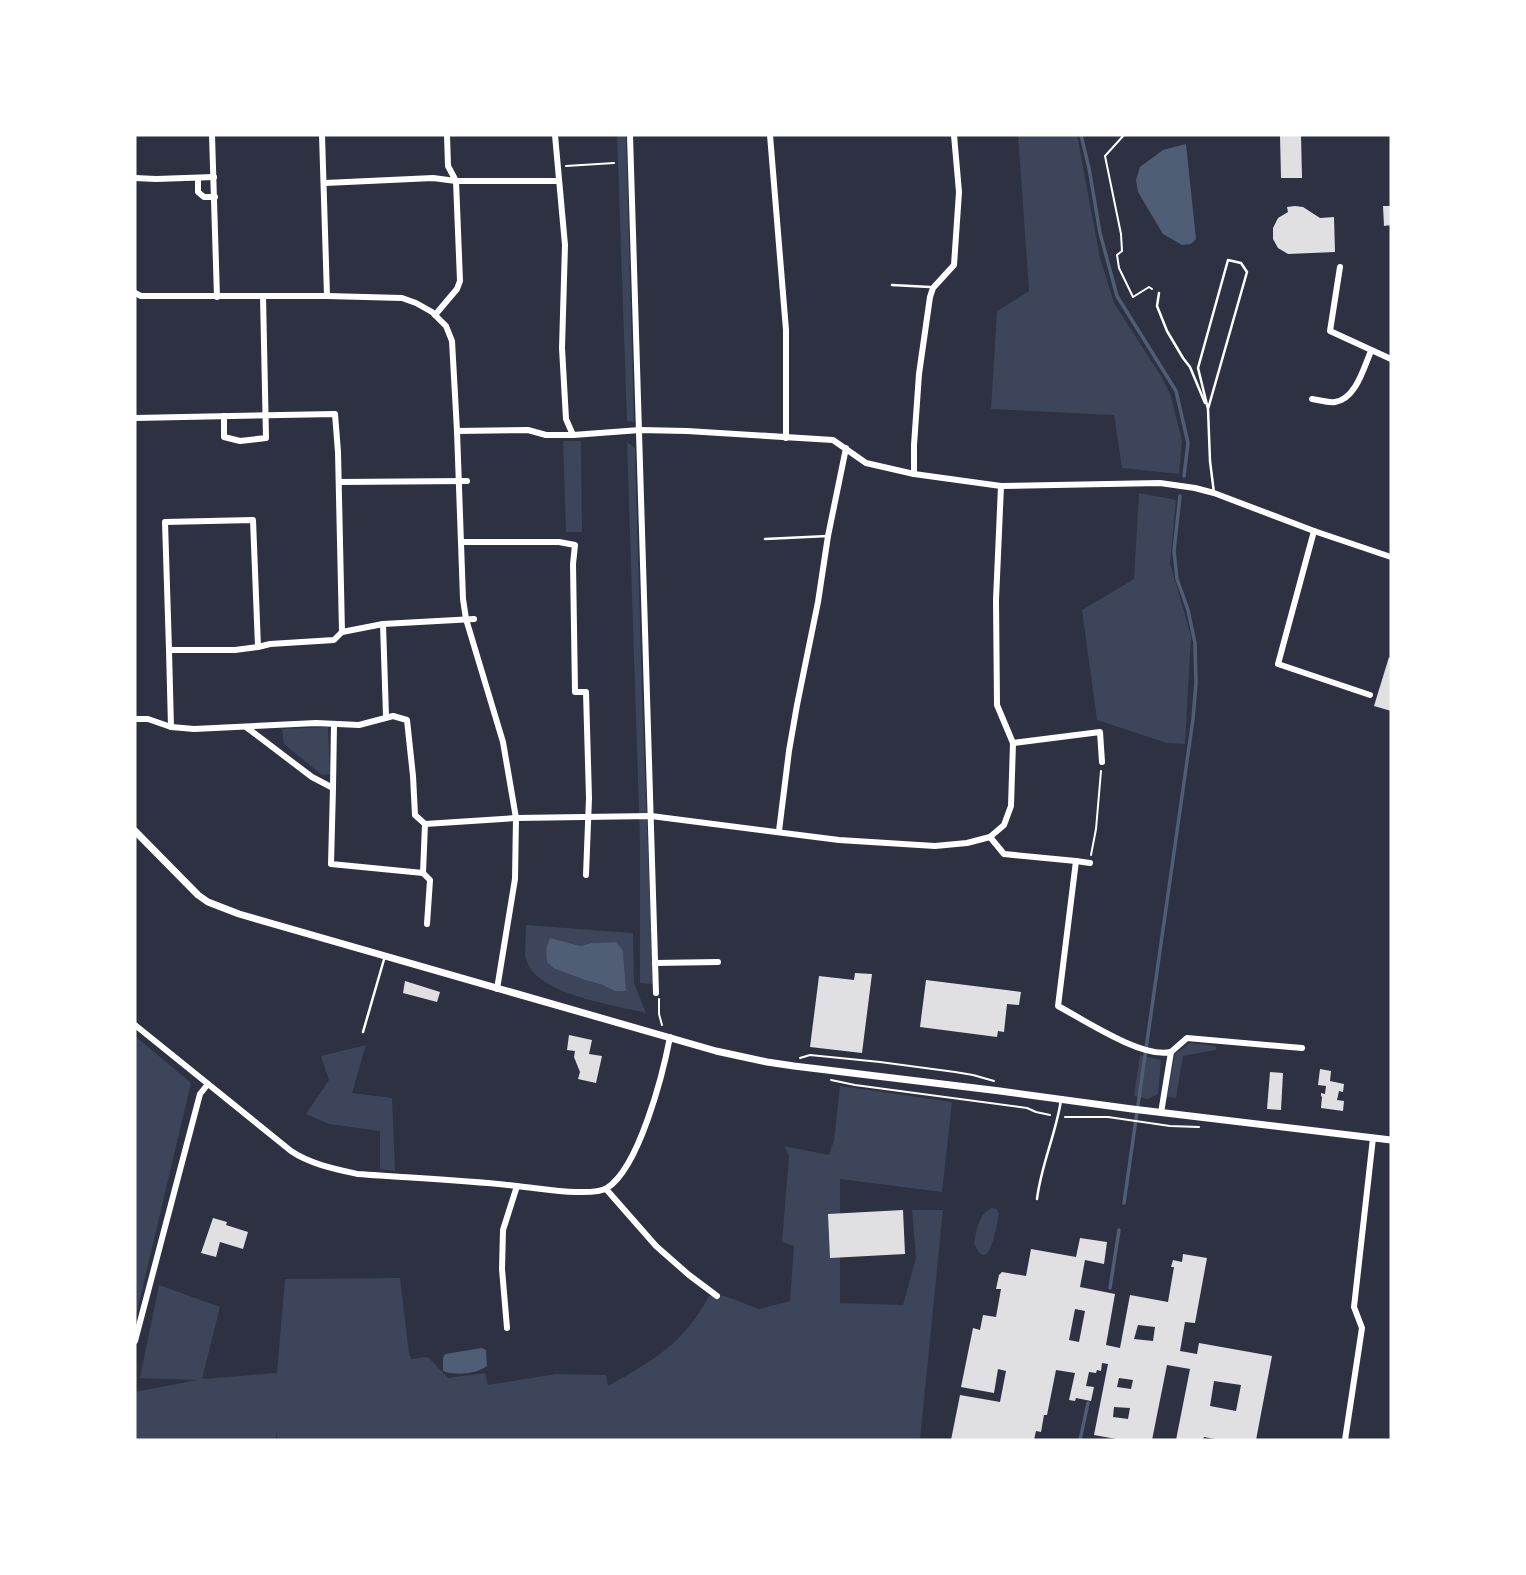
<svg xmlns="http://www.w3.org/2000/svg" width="1526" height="1575" font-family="'PT Sans Narrow',sans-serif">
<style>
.green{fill:#3c4559;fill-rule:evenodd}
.water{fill:#4f5d75}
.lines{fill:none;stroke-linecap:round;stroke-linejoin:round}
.stream{stroke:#4f5d75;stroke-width:3.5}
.building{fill:#e0e0e3;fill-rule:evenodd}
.path{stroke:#fff;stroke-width:2}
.service{stroke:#fff;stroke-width:2.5}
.minor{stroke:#fff;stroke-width:6}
.tertiary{stroke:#fff;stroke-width:7}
</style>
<rect width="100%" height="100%" fill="#2d3142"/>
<g class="green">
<path d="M617,135H626L634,422L627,421Z"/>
<path d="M1018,135H1077L1100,258L1114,303L1161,376L1170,393L1182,441L1179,474L1122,468L1114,415L991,409L997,311L1029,291Z"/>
<path d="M563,441H581L582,532H566Z"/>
<path d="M627,442L635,448L642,693L653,984L640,983V842Z"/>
<path d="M1139,493L1176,500L1170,563L1191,636L1185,744L1167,743L1097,720L1082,610L1134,579Z"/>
<path d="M328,727L330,774L322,775L284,744L282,729Z"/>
<path d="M526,925L633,933L634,983L646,1013C614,1005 554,997 532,971C529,967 527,961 525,956ZM550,938L581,946L591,943L616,942C630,962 623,971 615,991L603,985L585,980L555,969Z"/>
<path d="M135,1036L191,1083L135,1320Z"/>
<path d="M1190,1043L1216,1046V1050L1183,1056L1176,1098L1167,1097L1175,1054Z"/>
<path d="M366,1045L352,1093L392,1098L395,1171L380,1169V1131L329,1124L306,1114L329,1080L321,1056Z"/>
<path d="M1140,1055L1161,1060L1158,1094L1148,1099L1134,1096Z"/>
<path d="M840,1086L952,1102L942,1192L840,1179V1303L903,1305L916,1258L912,1210H943L920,1440H277V1430L276,1440H135V1392L197,1380L140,1378L159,1285L220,1307L202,1379L277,1373L285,1279L400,1278L409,1353L411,1359L428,1357L448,1378L485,1373L488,1385L556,1374L606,1375L608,1386C654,1360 683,1344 709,1296H725L759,1309L790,1301L794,1246L782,1242L789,1156L784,1146L829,1155L834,1140Z"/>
<path d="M992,1208L997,1209L999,1214C997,1223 989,1279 974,1243C977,1230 978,1214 992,1208Z"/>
</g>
<g class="water">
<path d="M1186,144L1196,239L1191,244L1182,245L1163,234L1138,192L1136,180L1140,167L1163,150Z"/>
<path d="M550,938L581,946L591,943L616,942L623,951L626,991H615L603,985L585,980L555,969L547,962L546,949Z"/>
<path d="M482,1348L486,1350L487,1366C477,1374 455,1376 443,1371V1358L445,1354Z"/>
</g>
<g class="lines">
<g class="stream">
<path d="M1081,135L1089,168L1100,233L1117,296L1176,391L1188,443L1184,476"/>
<path d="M1124,1203L1193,719L1196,683L1195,643L1188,610L1177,579L1174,551L1180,496"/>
<path d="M1110,1288L1119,1230"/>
<path d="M1080,1440L1088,1403"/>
</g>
</g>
<g class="building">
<path d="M1280,135H1301L1302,178H1281Z"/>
<path d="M1295,206L1303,207L1320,218L1334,217L1335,252L1288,254L1278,248L1273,239V228L1278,218L1288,212L1287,207Z"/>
<path d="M1383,206H1391V225L1384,226Z"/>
<path d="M1389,657L1391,658V711L1374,706Z"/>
<path d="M855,973L872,974L862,1053L810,1047L819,976L854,980Z"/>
<path d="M926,980L1021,992L1019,1005L1007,1004L1004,1032L998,1031L997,1037L920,1027Z"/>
<path d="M405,981L440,992L437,1002L403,993Z"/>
<path d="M569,1035L592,1040L589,1054L602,1056L596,1083L578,1079L580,1072L574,1057L575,1051L567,1050Z"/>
<path d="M1320,1069L1331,1071L1330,1081L1344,1084L1343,1092L1339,1091L1337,1100L1344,1101L1343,1111L1321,1108L1322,1097L1321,1096V1093L1325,1094L1326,1086L1318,1085Z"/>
<path d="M1270,1072L1283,1073L1281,1110L1267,1109Z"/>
<path d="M903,1210L905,1254L830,1258L828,1214Z"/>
<path d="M213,1218L227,1222L226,1225L248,1232L243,1249L220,1242L216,1257L201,1253Z"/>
<path d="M1080,1238L1107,1242L1104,1264L1085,1260L1080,1287L1115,1294L1106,1345L1120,1348L1130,1295L1168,1302L1174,1267H1171L1173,1260L1182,1262L1183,1254L1207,1258L1195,1323L1185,1322L1180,1351L1197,1354L1199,1343L1272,1356L1256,1440H1221L1204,1437L1203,1440H1176L1190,1369L1167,1365L1152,1440H1122L1094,1435L1108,1364L1102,1363L1101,1371L1097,1370L1096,1373L1089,1372L1086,1386L1094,1387L1091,1401L1076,1398L1075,1401L1069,1400L1075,1373L1056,1370L1047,1415H1044L1041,1432L1036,1431L1034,1440H951L960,1395L1000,1402L1006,1371L998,1369L994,1393L961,1387L973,1328L980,1330L983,1315L996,1317L1001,1289H996L999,1275L1002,1272L1026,1276L1031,1249L1076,1257ZM1075,1309L1085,1311L1079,1342L1069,1340ZM1138,1325L1155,1327L1153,1341L1134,1339ZM1119,1378L1133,1380L1131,1389L1117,1387ZM1214,1381L1241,1385L1236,1411L1210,1406ZM1114,1407L1130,1408L1128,1419L1113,1417Z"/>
</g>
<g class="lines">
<g class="path">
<path d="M1124,135L1105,156L1121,234L1122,251L1117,255L1119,268L1133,297L1149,287L1152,289"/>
<path d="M566,166L614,163"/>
<path d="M1091,855L1096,829L1101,771"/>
<path d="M659,999V1014L662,1025"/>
<path d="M800,1058L810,1055L880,1062L955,1072L973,1075L994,1081"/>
<path d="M831,1080L855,1085L1027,1108L1036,1112L1050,1115"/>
<path d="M1065,1117H1108L1170,1126L1199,1127"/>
</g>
<g class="service">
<path d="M892,285L930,287"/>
<path d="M1159,293L1157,306L1167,331L1183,358L1190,367L1205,403"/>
<path d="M1208,409L1247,272L1241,263L1228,260L1198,368L1208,409L1210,461L1214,493"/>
<path d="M765,539L828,536"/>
<path d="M363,1032L385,956"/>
<path d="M1037,1199C1041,1165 1056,1134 1061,1100"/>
</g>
<g class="minor">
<path d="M212,135L217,297"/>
<path d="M322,135L327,296"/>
<path d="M555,135L565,245L562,348L566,419L573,435"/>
<path d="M630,135L656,993"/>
<path d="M770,135L786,330V438"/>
<path d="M135,178L156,179L214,177"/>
<path d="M198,178V192L204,197H215"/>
<path d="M325,183L433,178L456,181H558"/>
<path d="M1340,267L1330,331L1391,359"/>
<path d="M135,293L141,296H327L402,298L416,303L432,312L446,326L452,341L457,431L463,599L466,619L503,742L516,818L515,879L497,989"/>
<path d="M435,315L457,289L460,281L456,181L448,166L447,135"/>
<path d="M1312,399C1319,400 1328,403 1335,402C1356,399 1364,367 1371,351"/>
<path d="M224,416V437L240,441L266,438L263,296"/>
<path d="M135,418L335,414L338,452L342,632"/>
<path d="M457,431L528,430L546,435H573L640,430L687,431L833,440L866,463L914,474L1001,486L1160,483L1195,488L1214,493L1314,531L1391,557"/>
<path d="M914,474V445L919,374L930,297L933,288L954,265L959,192L954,135"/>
<path d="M339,482L467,481"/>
<path d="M1314,531L1278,664L1370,695"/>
<path d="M461,542H559L575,545L573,564L575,692H586L589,798L586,875"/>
<path d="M383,624L386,716"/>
<path d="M258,647L235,650H169L165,522L253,520L258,647L270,644L334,640L342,632L383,624L474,619"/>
<path d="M169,650L171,727"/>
<path d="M135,719H148L171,727L194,729L316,723L359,725L393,716L407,720L413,776L415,815L425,824"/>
<path d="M246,727L312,777L333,788L331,864L423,873L425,824L516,818L651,816L839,840L935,846L967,843L990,837L1004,825L1011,806L1013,743L997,705L996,600L1001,486"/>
<path d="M1013,743L1100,732L1102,762"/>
<path d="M333,788L334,724"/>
<path d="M779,831L789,751L797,705L818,602L828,536L846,448"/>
<path d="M990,837L1004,854L1076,861L1058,1006C1084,1020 1143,1059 1171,1052"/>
<path d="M1076,861L1090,863"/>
<path d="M423,873L430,880L427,924"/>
<path d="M655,963L718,962"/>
<path d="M135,1025L291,1151C310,1164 335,1169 358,1174C411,1178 464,1180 517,1186C536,1188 556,1192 576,1192C585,1192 599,1193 607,1188C639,1168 663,1074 670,1037"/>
<path d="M1161,1113L1171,1052L1187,1038L1302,1048"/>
<path d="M606,1189L656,1246L689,1275L717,1296"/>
<path d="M507,1328L502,1269L503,1230L517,1186"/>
<path d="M135,1341L200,1094L208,1084"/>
<path d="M1345,1440L1362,1328L1354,1307L1373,1138"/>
</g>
<path class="tertiary" d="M135,831L198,895L208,902L239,914L716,1051L767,1062L794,1066L1000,1091L1132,1109L1391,1140"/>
</g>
<rect width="1526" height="1575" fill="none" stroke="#ffffff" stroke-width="273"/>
</svg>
